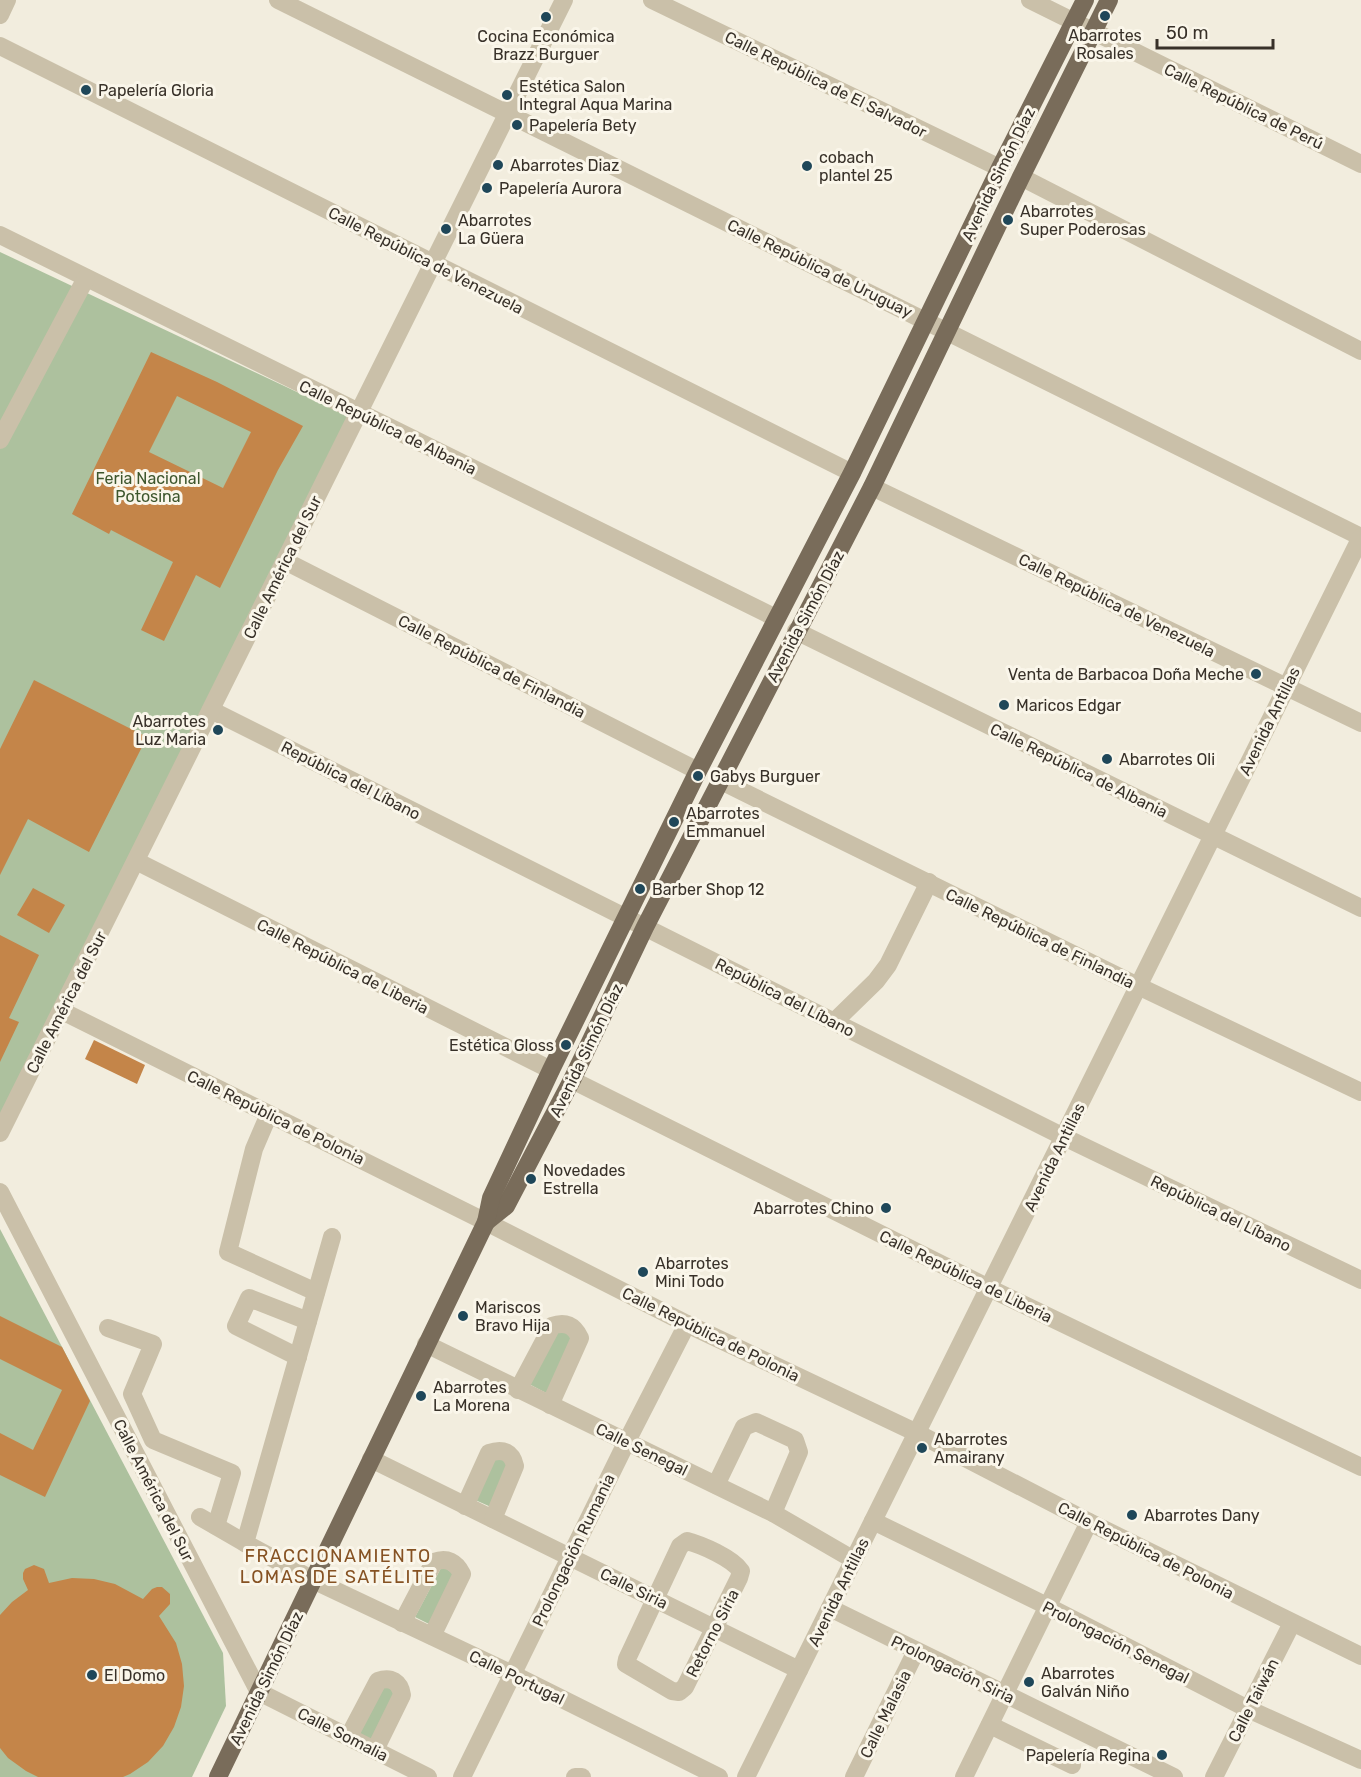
<svg xmlns="http://www.w3.org/2000/svg" width="1361" height="1777" font-family="Rubik,sans-serif">
<style>
.green{fill:#adc19e}
.building{fill:#c48549;fill-rule:evenodd}
.lines{fill:none;stroke-linecap:round;stroke-linejoin:round}
.minor{stroke:#cac0a9;stroke-width:18}
.major{stroke:#796c5a;stroke-width:18}
.poi-dot{fill:#1f4759;stroke:#faf6ea;stroke-width:2}
.labels{text-anchor:middle;stroke-width:6;stroke-linejoin:round;paint-order:stroke}
.poi-label{font-size:16px;fill:#383129;stroke:#faf6ea;text-anchor:start}
.street-label{font-size:16px;fill:#383129;stroke:#faf6ea}
.park-label{font-size:16px;fill:#3d562d;stroke:#faf6ea}
.neighbourhood-label{font-size:18px;letter-spacing:1.5px;fill:#865223;stroke:#faf6ea}
</style>
<rect width="100%" height="100%" fill="#f2edde"/>
<g class="green">
<path d="M0,252L350,417L0,1121Z"/>
<path d="M0,1229L223,1653L226,1706L192,1777H0Z"/>
<path d="M555,1328L575,1336L548,1394L529,1384Z"/>
<path d="M496,1450L514,1460L491,1507L473,1499Z"/>
<path d="M442,1566L460,1578L435,1627L415,1617Z"/>
<path d="M385,1680L406,1692L372,1743L356,1734Z"/>
</g>
<g class="building">
<path d="M151,352L217,382L303,426L278,470L220,588L196,575L164,641L141,630L173,562L111,530L109,534L72,514ZM177,396L251,432L223,488L149,452Z"/>
<path d="M34,680L147,737L89,852L28,819L0,875V749Z"/>
<path d="M33,888L65,905L49,933L17,915Z"/>
<path d="M0,935L39,955L9,1018L19,1022L0,1062Z"/>
<path d="M94,1040L145,1065L137,1084L85,1059Z"/>
<path d="M0,1316L62,1347L90,1401L45,1497L0,1475V1433L33,1450L62,1390L0,1359Z"/>
<path d="M34,1565L44,1569L49,1583L72,1578L94,1579L115,1584L143,1599L152,1589L157,1587H162L170,1594V1604L159,1616L176,1643L182,1664L184,1686L181,1707L174,1727L163,1746L148,1762L130,1774L123,1777H38L26,1771L8,1758L0,1748V1615L12,1602L28,1590L23,1579V1573L25,1569Z"/>
</g>
<g class="lines">
<g class="minor">
<path d="M278,0L1361,537"/>
<path d="M652,0L1000,168"/>
<path d="M1030,0L1361,164"/>
<path d="M0,15L7,0"/>
<path d="M0,46L852,473"/>
<path d="M1021,177L1361,351"/>
<path d="M0,235L776,618"/>
<path d="M0,440L86,278"/>
<path d="M872,487L1361,723"/>
<path d="M285,561L698,771"/>
<path d="M796,631L1361,908"/>
<path d="M211,710L1064,1137L1361,1280"/>
<path d="M721,781L1138,986L1361,1092"/>
<path d="M136,861L551,1070"/>
<path d="M62,1011L486,1222L687,1324L917,1433L1089,1522L1361,1656"/>
<path d="M834,1022L876,981L888,965L929,882"/>
<path d="M572,1080L989,1288L1361,1467"/>
<path d="M269,1114L254,1149L228,1252L316,1292"/>
<path d="M0,1133L564,0"/>
<path d="M0,1192L259,1692L428,1777"/>
<path d="M332,1237L245,1543L313,1580L512,1674L719,1777"/>
<path d="M108,1328L153,1344L132,1394L153,1440L232,1473L216,1526"/>
<path d="M426,1344L773,1513L854,1560"/>
<path d="M298,1357L236,1326L249,1298L308,1321"/>
<path d="M518,1390L552,1326C565,1321 574,1325 580,1338L550,1405"/>
<path d="M371,1459L799,1670"/>
<path d="M716,1485L744,1427L756,1422L795,1440L799,1452L773,1513"/>
<path d="M465,1506L489,1453C503,1448 512,1452 515,1466L493,1519"/>
<path d="M200,1517L245,1543"/>
<path d="M873,1521L1047,1606L1248,1709L1361,1760"/>
<path d="M687,1541C702,1545 732,1558 741,1571L739,1578L685,1687L679,1692L672,1691L626,1664L627,1659L680,1546Z"/>
<path d="M830,1608L1174,1777"/>
<path d="M402,1623L434,1562C447,1557 456,1562 462,1574L432,1636"/>
<path d="M990,1725L1072,1765"/>
<path d="M349,1736L378,1681C391,1676 400,1682 402,1695L375,1750"/>
<path d="M462,1777L626,1443L687,1324"/>
<path d="M575,1777H582"/>
<path d="M746,1777L1361,537"/>
<path d="M854,1777L916,1651"/>
<path d="M964,1777L1089,1522"/>
<path d="M1214,1777L1292,1623"/>
</g>
<g class="major">
<path d="M486,1222L506,1206L572,1080L645,927L872,487L1021,177L1109,0"/>
<path d="M218,1777L486,1222L491,1198L551,1070L698,771L852,473L1000,168L1085,0"/>
</g>
</g>
<g class="poi-dot">
<circle cx="1105" cy="16" r="6"/>
<circle cx="546" cy="17" r="6"/>
<circle cx="86" cy="90" r="6"/>
<circle cx="507" cy="95" r="6"/>
<circle cx="517" cy="125" r="6"/>
<circle cx="498" cy="165" r="6"/>
<circle cx="807" cy="166" r="6"/>
<circle cx="487" cy="188" r="6"/>
<circle cx="1008" cy="220" r="6"/>
<circle cx="446" cy="229" r="6"/>
<circle cx="1256" cy="674" r="6"/>
<circle cx="1004" cy="705" r="6"/>
<circle cx="218" cy="730" r="6"/>
<circle cx="1107" cy="759" r="6"/>
<circle cx="698" cy="776" r="6"/>
<circle cx="674" cy="822" r="6"/>
<circle cx="640" cy="889" r="6"/>
<circle cx="566" cy="1045" r="6"/>
<circle cx="531" cy="1179" r="6"/>
<circle cx="886" cy="1208" r="6"/>
<circle cx="643" cy="1272" r="6"/>
<circle cx="463" cy="1316" r="6"/>
<circle cx="421" cy="1396" r="6"/>
<circle cx="922" cy="1448" r="6"/>
<circle cx="1132" cy="1515" r="6"/>
<circle cx="92" cy="1675" r="6"/>
<circle cx="1029" cy="1682" r="6"/>
<circle cx="1162" cy="1755" r="6"/>
</g>
<g class="labels">
<g class="poi-label">
<text x="1105" y="41" text-anchor="middle">Abarrotes<tspan x="1105" dy="18">Rosales</tspan></text>
<text x="546" y="42" text-anchor="middle">Cocina Económica<tspan x="546" dy="18">Brazz Burguer</tspan></text>
<text x="519" y="92">Estética Salon<tspan x="519" dy="18">Integral Aqua Marina</tspan></text>
<text x="98" y="96">Papelería Gloria</text>
<text x="529" y="131">Papelería Bety</text>
<text x="819" y="163">cobach<tspan x="819" dy="18">plantel 25</tspan></text>
<text x="510" y="171">Abarrotes Diaz</text>
<text x="499" y="194">Papelería Aurora</text>
<text x="1020" y="217">Abarrotes<tspan x="1020" dy="18">Super Poderosas</tspan></text>
<text x="458" y="226">Abarrotes<tspan x="458" dy="18">La Güera</tspan></text>
<text x="1244" y="680" text-anchor="end">Venta de Barbacoa Doña Meche</text>
<text x="1016" y="711">Maricos Edgar</text>
<text x="206" y="727" text-anchor="end">Abarrotes<tspan x="206" dy="18">Luz Maria</tspan></text>
<text x="1119" y="765">Abarrotes Oli</text>
<text x="710" y="782">Gabys Burguer</text>
<text x="686" y="819">Abarrotes<tspan x="686" dy="18">Emmanuel</tspan></text>
<text x="652" y="895">Barber Shop 12</text>
<text x="554" y="1051" text-anchor="end">Estética Gloss</text>
<text x="543" y="1176">Novedades<tspan x="543" dy="18">Estrella</tspan></text>
<text x="874" y="1214" text-anchor="end">Abarrotes Chino</text>
<text x="655" y="1269">Abarrotes<tspan x="655" dy="18">Mini Todo</tspan></text>
<text x="475" y="1313">Mariscos<tspan x="475" dy="18">Bravo Hija</tspan></text>
<text x="433" y="1393">Abarrotes<tspan x="433" dy="18">La Morena</tspan></text>
<text x="934" y="1445">Abarrotes<tspan x="934" dy="18">Amairany</tspan></text>
<text x="1144" y="1521">Abarrotes Dany</text>
<text x="1041" y="1679">Abarrotes<tspan x="1041" dy="18">Galván Niño</tspan></text>
<text x="104" y="1681">El Domo</text>
<text x="1150" y="1761" text-anchor="end">Papelería Regina</text>
</g>
<g class="street-label">
<text transform="translate(826 84) rotate(26)" y="6">Calle República de El Salvador</text>
<text transform="translate(1244 106) rotate(26)" y="6">Calle República de Perú</text>
<text transform="translate(998 174) rotate(-64)" y="6">Avenida Simón Díaz</text>
<text transform="translate(426 260) rotate(27)" y="6">Calle República de Venezuela</text>
<text transform="translate(820 268) rotate(26)" y="6">Calle República de Uruguay</text>
<text transform="translate(388 427) rotate(26)" y="6">Calle República de Albania</text>
<text transform="translate(282 567) rotate(-64)" y="6">Calle América del Sur</text>
<text transform="translate(1117 605) rotate(26)" y="6">Calle República de Venezuela</text>
<text transform="translate(805 616) rotate(-62)" y="6">Avenida Simón Díaz</text>
<text transform="translate(492 666) rotate(27)" y="6">Calle República de Finlandia</text>
<text transform="translate(1269 721) rotate(-64)" y="6">Avenida Antillas</text>
<text transform="translate(1079 770) rotate(26)" y="6">Calle República de Albania</text>
<text transform="translate(351 780) rotate(27)" y="6">República del Líbano</text>
<text transform="translate(1040 938) rotate(26)" y="6">Calle República de Finlandia</text>
<text transform="translate(343 966) rotate(27)" y="6">Calle República de Liberia</text>
<text transform="translate(785 997) rotate(27)" y="6">República del Líbano</text>
<text transform="translate(66 1002) rotate(-63)" y="6">Calle América del Sur</text>
<text transform="translate(586 1050) rotate(-64)" y="6">Avenida Simón Díaz</text>
<text transform="translate(276 1117) rotate(26)" y="6">Calle República de Polonia</text>
<text transform="translate(1054 1157) rotate(-64)" y="6">Avenida Antillas</text>
<text transform="translate(1221 1213) rotate(26)" y="6">República del Líbano</text>
<text transform="translate(966 1276) rotate(26)" y="6">Calle República de Liberia</text>
<text transform="translate(711 1334) rotate(26)" y="6">Calle República de Polonia</text>
<text transform="translate(642 1449) rotate(26)" y="6">Calle Senegal</text>
<text transform="translate(154 1490) rotate(63)" y="6">Calle América del Sur</text>
<text transform="translate(573 1550) rotate(-64)" y="6">Prolongación Rumania</text>
<text transform="translate(1146 1550) rotate(27)" y="6">Calle República de Polonia</text>
<text transform="translate(634 1588) rotate(26)" y="6">Calle Siria</text>
<text transform="translate(838 1592) rotate(-64)" y="6">Avenida Antillas</text>
<text transform="translate(712 1633) rotate(-63)" y="6">Retorno Siria</text>
<text transform="translate(1116 1642) rotate(27)" y="6">Prolongación Senegal</text>
<text transform="translate(953 1669) rotate(26)" y="6">Prolongación Siria</text>
<text transform="translate(517 1677) rotate(26)" y="6">Calle Portugal</text>
<text transform="translate(266 1678) rotate(-64)" y="6">Avenida Simón Díaz</text>
<text transform="translate(1253 1700) rotate(-63)" y="6">Calle Taiwán</text>
<text transform="translate(885 1714) rotate(-64)" y="6">Calle Malasia</text>
<text transform="translate(343 1734) rotate(27)" y="6">Calle Somalia</text>
</g>
<g class="park-label">
<text x="148" y="484">Feria Nacional<tspan x="148" dy="18">Potosina</tspan></text>
</g>
<g class="neighbourhood-label">
<text x="338" y="1562">FRACCIONAMIENTO<tspan x="338" dy="21">LOMAS DE SATÉLITE</tspan></text>
</g>
</g>
<path d="M1157 39v9h116v-9" fill="none" stroke="#383129" stroke-width="3"/>
<text x="1166" y="39" font-size="18" fill="#383129" stroke="#faf6ea" stroke-width="4.5" paint-order="stroke">50 m</text>
</svg>
